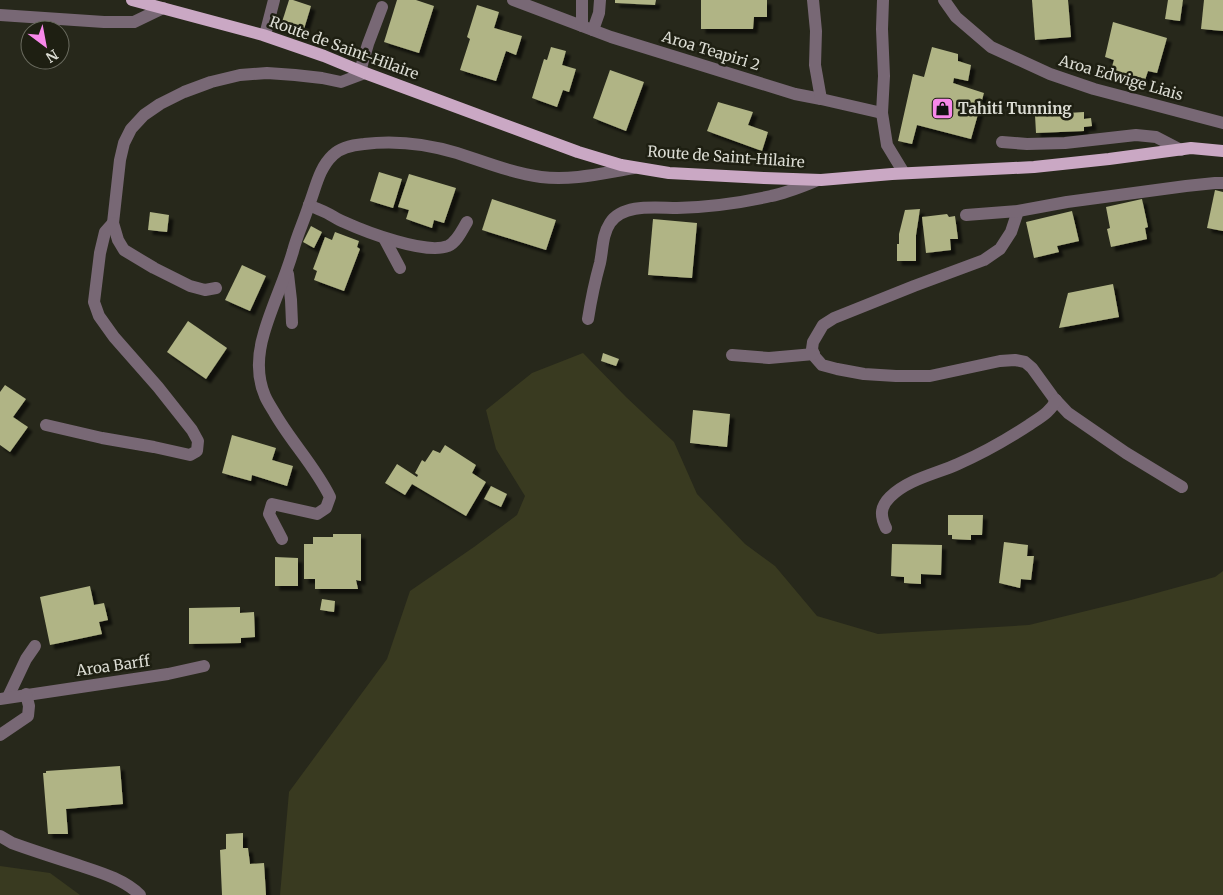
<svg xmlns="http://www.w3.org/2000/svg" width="1223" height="895" font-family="Merriweather,serif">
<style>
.green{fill:#393a20}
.building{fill:#b0b485;filter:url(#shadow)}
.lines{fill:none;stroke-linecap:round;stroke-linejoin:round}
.minor{stroke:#786875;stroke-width:12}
.major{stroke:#caa8c4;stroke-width:12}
.labels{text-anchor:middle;stroke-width:5;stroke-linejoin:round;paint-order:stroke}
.street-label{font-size:15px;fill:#dbdcd3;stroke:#1e1f12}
.poi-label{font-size:15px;font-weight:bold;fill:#dbdcd3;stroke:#1e1f12;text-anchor:start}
</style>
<defs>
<filter id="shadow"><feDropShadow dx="4.5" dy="4.5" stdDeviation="1" flood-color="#0009"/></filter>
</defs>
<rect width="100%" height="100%" fill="#27281b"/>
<g class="green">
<path d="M583,353L626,397L674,442L697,494L745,544L775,566L817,616L878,634L1029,625L1131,600L1215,577L1223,571V895H280L289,792L387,659L410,591L474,547L517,515L525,496L496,449L486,410L532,373Z"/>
<path d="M0,866L50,873L80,895H0Z"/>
</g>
<g class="building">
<path d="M289,0H293L311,6L304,29L282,22Z"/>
<path d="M397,0H416L434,6L419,53L384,42Z"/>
<path d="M615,0H656L655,5L615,3Z"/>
<path d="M701,0H767V17H754L753,29H701Z"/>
<path d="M1032,0H1068L1071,37L1035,40Z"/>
<path d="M1168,0H1183L1180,21L1165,19Z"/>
<path d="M1204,0H1223V31L1201,29Z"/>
<path d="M477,5L499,12L494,28L522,36L516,55L506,51L496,81L460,70L470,39L467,37Z"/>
<path d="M1113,22L1167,38L1157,73L1148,71L1144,83L1110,73L1114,60L1105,57Z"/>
<path d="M551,47L566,51L562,65L576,69L569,92L563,90L557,107L532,98L544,59L547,60Z"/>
<path d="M932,47L958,54V61L971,65L968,81L954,78L953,83L984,93L971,139L917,125L912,144L898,141L913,74L924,77Z"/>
<path d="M610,70L644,82L626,131L593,118Z"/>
<path d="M718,102L753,112L748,125L768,132L762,151L707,131Z"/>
<path d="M1084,112V119L1091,118L1092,126L1084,127V131L1036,133L1035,115Z"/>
<path d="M379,172L402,179L393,208L370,201Z"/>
<path d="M409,174L456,188L444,223L434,220L432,228L406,219L409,210L398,207Z"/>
<path d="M1215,190L1223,192V231L1207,228Z"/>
<path d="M492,199L556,220L546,250L482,230Z"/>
<path d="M1142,199L1148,227L1145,228L1147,239L1111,247L1107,229L1110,228L1106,207Z"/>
<path d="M920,209L916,235V261H897V244H899V234L905,210Z"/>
<path d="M1072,211L1079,241L1057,246L1059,252L1034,258L1026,222Z"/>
<path d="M150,212L169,215L167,232L148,230Z"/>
<path d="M947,214L949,217L955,216L958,239H950L951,250L926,253L922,217Z"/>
<path d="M653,219L697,223L692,278L648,275Z"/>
<path d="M311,226L322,232L314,248L303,242Z"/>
<path d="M335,232L359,241L357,247L360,249L344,291L314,280L317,271L313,269L325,237L332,240Z"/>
<path d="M242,265L266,276L250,311L225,300Z"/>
<path d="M1113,284L1119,317L1059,328L1068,293Z"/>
<path d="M188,321L227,348L206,379L167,352Z"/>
<path d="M603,353L619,359L616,366L601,361Z"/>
<path d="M5,385L26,399L13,417L28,427L10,452L0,445V392Z"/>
<path d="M693,410L730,414L727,447L690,443Z"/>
<path d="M232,435L276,448L272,460L293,466L287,486L252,475L251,481L222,473Z"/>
<path d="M445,445L476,465L472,473L486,482L466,516L412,484L405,495L385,483L397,464L417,477L418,475L415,473L422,460L425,462L433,450L440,453Z"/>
<path d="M491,486L507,494L501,507L484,499Z"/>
<path d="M948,515H983L982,535H971V540L952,539V535H948Z"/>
<path d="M333,534H361V581L356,580L358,589H315V579H304V544H313V537H333Z"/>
<path d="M1004,542L1028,545L1027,556H1034L1031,580L1021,579L1020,588L999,583Z"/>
<path d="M892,544L942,545L941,575L921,574V584L904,583V577L891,576Z"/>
<path d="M275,557L298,558V586H275Z"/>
<path d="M90,586L94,605L104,603L108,620L99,622L102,634L50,645L40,597Z"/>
<path d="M322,599L335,601L334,612L320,610Z"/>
<path d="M240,607V613L254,612L255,637L241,638V643L189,644V608Z"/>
<path d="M120,766L123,804L66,809L68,834H48L43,773H46V771Z"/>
<path d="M243,833V848H248L250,864L264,863L266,895H222L220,850L226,849V834Z"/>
</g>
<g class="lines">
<g class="minor">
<path d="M513,0L611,37L795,94L821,99L882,113"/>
<path d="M813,0L816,31L815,65L821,99"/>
<path d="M883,0L882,29L884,76L882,113L887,145L904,173"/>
<path d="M944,0L956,17L991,47L1050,74L1094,89L1223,123"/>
<path d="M0,15L104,22H134L163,8"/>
<path d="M582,26V0"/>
<path d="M593,30L599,13L600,0"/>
<path d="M265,35L274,0"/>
<path d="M360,71L368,44L382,7"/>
<path d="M1002,142L1027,144L1065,143L1136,135L1156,137L1181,150"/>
<path d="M309,205C315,208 321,210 327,213C333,216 338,220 344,222C366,232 426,255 448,246C457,242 462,230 467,222"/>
<path d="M1018,211L1011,232L1000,249L984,260L914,286L834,318L823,325L813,342L812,349L815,357L822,365L837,369L864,374L896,376H930L1000,361L1015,360L1025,362L1032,368L1053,397L1068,413L1126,453L1182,487"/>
<path d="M966,215L1018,211L1067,202L1186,186L1215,183H1223"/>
<path d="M384,238L400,268"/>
<path d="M288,274L291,300L292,323"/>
<path d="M216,288L205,290L190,286L154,268L124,250L118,240L113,223L120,160L124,143L131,129L144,115L160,104L184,92L211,82L240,75L267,73L295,75L322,78L341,82L365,73"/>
<path d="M588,319C591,300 595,281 600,263C603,249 602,235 610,223C623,203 657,208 677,208C709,207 740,203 771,196C787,193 803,186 818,180"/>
<path d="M732,355L769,358L814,354"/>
<path d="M46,425L102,438L154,447L190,455L197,451L198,441L192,430L158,387L114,337L99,316L94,302L100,253L105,232L113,223"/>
<path d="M886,528C880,516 880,507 890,497C908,479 936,474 958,464C983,453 1006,440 1029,425C1039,418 1051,412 1056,400"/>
<path d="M282,539L269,514L272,504L317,514L326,508L330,497C315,466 291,442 274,412C271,407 267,401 265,396C256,375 258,353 264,333C272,305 285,279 293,251C297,235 304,221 309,205C316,187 319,168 333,155C341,147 353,145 364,144C396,140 427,144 457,153C485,162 512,173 541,177C572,181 603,173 634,168"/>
<path d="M8,697L26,659L35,646"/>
<path d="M0,699L168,674L204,666"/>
<path d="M0,735L28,716L29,706L26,694"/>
<path d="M0,836L12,843C34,851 56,858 78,865C99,872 124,879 140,895"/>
</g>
<path class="major" d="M132,0L263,35L324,56L365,73L578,152L621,165L669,173L764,178L821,180L892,174L1034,167L1109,159L1191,148L1223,151"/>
</g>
<defs>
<symbol id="shop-square" viewBox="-11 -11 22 22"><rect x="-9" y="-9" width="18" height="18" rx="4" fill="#f888ea" stroke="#1e1f12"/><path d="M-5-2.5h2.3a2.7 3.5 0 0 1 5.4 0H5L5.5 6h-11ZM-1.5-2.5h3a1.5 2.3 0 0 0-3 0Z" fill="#111"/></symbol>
</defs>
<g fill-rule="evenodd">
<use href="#shop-square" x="930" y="96" width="25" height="25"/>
</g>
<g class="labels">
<g class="street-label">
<text transform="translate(344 48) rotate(20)" y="5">Route de Saint-Hilaire</text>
<text transform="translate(711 51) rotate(17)" y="5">Aroa Teapiri 2</text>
<text transform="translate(1121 78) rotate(16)" y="5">Aroa Edwige Liais</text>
<text transform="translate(726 157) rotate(4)" y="5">Route de Saint-Hilaire</text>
<text transform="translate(113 666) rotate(-8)" y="5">Aroa Barff</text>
</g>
<g class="poi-label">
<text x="958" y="114">Tahiti Tunning</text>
</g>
</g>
<g transform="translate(45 45) rotate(148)"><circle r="24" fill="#1e1f12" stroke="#6a6b5f"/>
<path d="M0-4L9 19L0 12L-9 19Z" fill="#f888ea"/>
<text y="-8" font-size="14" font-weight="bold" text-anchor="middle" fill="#dbdcd3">N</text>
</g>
</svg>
